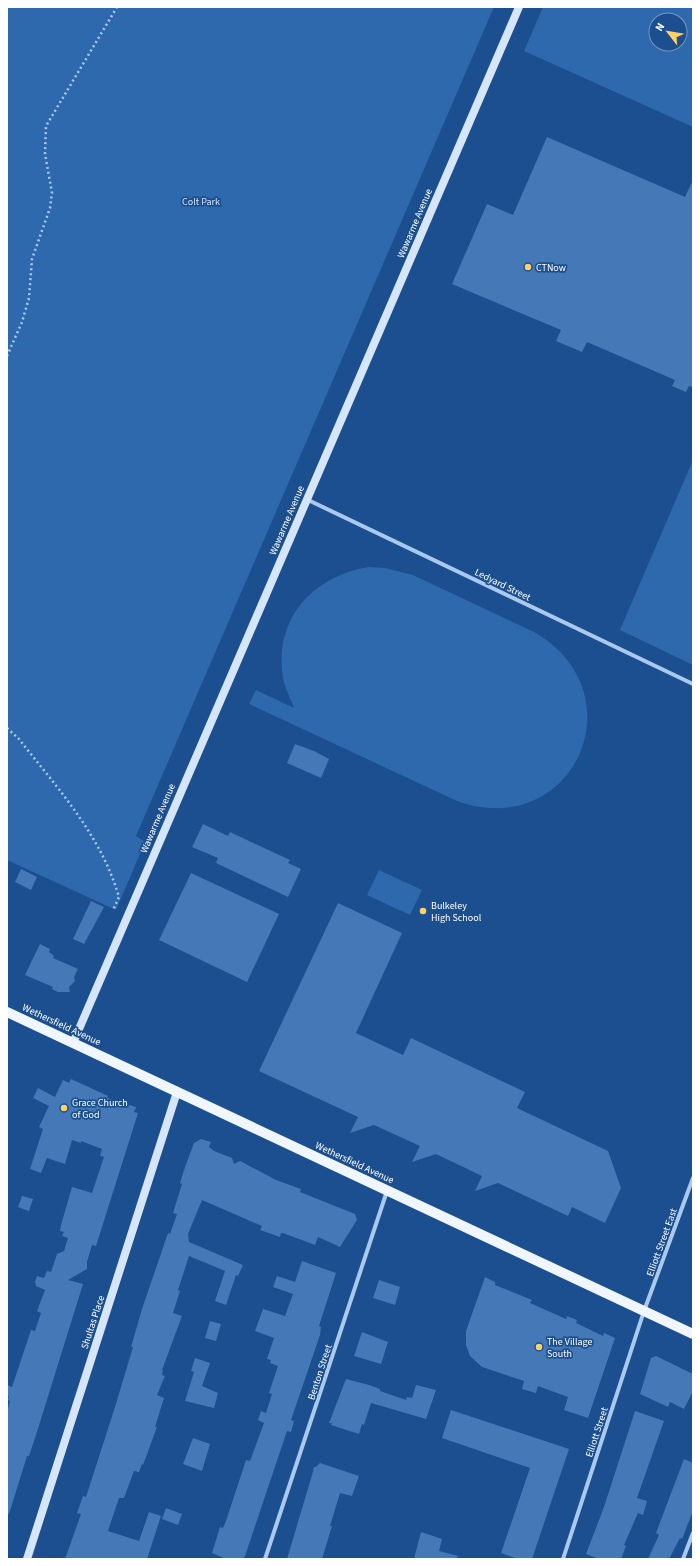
<svg xmlns="http://www.w3.org/2000/svg" width="700" height="1566" font-family="'Source Sans 3',sans-serif">
<style>
.green{fill:#2e69ad;fill-rule:evenodd}
.building{fill:#4478b7}
.lines{fill:none;stroke-linecap:round;stroke-linejoin:round}
.path{stroke:#a9c9ee;stroke-width:2.5;stroke-dasharray:2 3;stroke-linecap:butt}
.street{stroke:#a9c9ee;stroke-width:4}
.secondary{stroke:#d6e6fa;stroke-width:8}
.primary{stroke:#f0f6ff;stroke-width:10}
.poi-dot{fill:#ffd166;stroke:#1b4f8f;stroke-width:1.5}
.labels{text-anchor:middle;stroke-width:3.5;stroke-linejoin:round;paint-order:stroke}
.park-label{font-size:10px;fill:#cfe3fa;stroke:#1b4f8f}
.street-label{font-size:10px;fill:#fff;stroke:#1b4f8f}
.poi-label{font-size:10px;fill:#fff;stroke:#1b4f8f;text-anchor:start}
</style>
<rect width="100%" height="100%" fill="#1b4f8f"/>
<g class="green">
<path d="M7,7H494L136,836L145,842L116,910L7,860Z"/>
<path d="M543,7H693V127L524,51ZM656,20H680V44H656Z"/>
<path d="M693,460V665L620,630Z"/>
<path d="M369,567L385,568L413,575L536,633C640,696 572,842 457,801L249,704L256,690L294,708C291,699 286,691 284,682C271,622 311,576 369,567Z"/>
<path d="M379,870L422,890L410,915L367,895Z"/>
</g>
<g class="building">
<path d="M547,137L685,197L693,180V387L689,386L686,392L672,386L675,380L587,342L582,352L556,341L561,330L452,284L487,204L513,215Z"/>
<path d="M295,744L314,751L329,759L321,778L287,763Z"/>
<path d="M203,824L228,836L230,832L290,860L288,863L301,869L288,897L216,863L218,858L192,847Z"/>
<path d="M21,869L37,877L31,890L15,882Z"/>
<path d="M191,873L279,914L247,982L159,940Z"/>
<path d="M91,901L104,907L84,944L73,939Z"/>
<path d="M338,903L402,933L356,1033L403,1055L411,1038L525,1092L517,1108L608,1151L621,1188L605,1223L572,1207L568,1216L498,1183L475,1191L482,1176L436,1154L412,1162L420,1146L374,1125L350,1133L358,1117L259,1071Z"/>
<path d="M40,944L50,949L49,952L54,956L53,958L78,969L74,977L75,981L69,987L70,992H58L52,989L53,987L25,975Z"/>
<path d="M71,1079L108,1096L107,1098L136,1107L134,1112L138,1113L96,1246L92,1245L87,1262V1269L68,1280L83,1284L36,1435L29,1456H27L9,1514L7,1513V1412L10,1401L8,1400L9,1396L7,1395V1385L12,1387L31,1330L35,1331L41,1313L37,1311L45,1290L36,1286L35,1282L37,1276L44,1278L47,1271L51,1272L57,1254L64,1251L68,1238L62,1236L64,1232L60,1231L61,1225L72,1187L92,1193L104,1157L100,1156L102,1149L81,1141V1143L72,1140L65,1164L47,1158L41,1173L30,1169L43,1129L39,1127L49,1106L33,1098L38,1088L55,1097L63,1080L69,1083Z"/>
<path d="M201,1139L211,1142L209,1147L214,1151L232,1158L234,1164L240,1161L244,1163L276,1180L301,1189L300,1192L355,1214L357,1220L340,1247L318,1237L315,1245L283,1233H281L280,1237L260,1230L262,1226L202,1200L188,1234L189,1242L243,1265L238,1276L236,1275L226,1305L215,1301L225,1271L189,1256L178,1290L180,1291L173,1313L182,1316L162,1370H163L162,1375L165,1376L157,1395L164,1398L155,1427H157L143,1465L142,1464L139,1472L134,1471L124,1498H119L108,1531L139,1541L149,1512L161,1516L147,1559H65L81,1514L77,1513L83,1496L86,1497L115,1407L133,1347H131L142,1309L168,1233L170,1234L177,1214L173,1213L182,1184L180,1183L185,1167L194,1143Z"/>
<path d="M22,1196L33,1199L29,1211L18,1207Z"/>
<path d="M302,1261L336,1273L319,1326L321,1327L320,1335L291,1420L294,1421L291,1432L287,1431L245,1556L243,1559H226L212,1553L220,1527L223,1528L226,1521L246,1460L250,1461L264,1423L258,1420L261,1411L266,1413L272,1394L269,1393L278,1366L270,1363L271,1360L267,1359L274,1338L255,1331L263,1309L285,1316L293,1294L273,1287L277,1276L295,1282Z"/>
<path d="M485,1277L495,1282V1285L532,1300L530,1303L566,1319L567,1316L577,1320L576,1323L603,1336L604,1333L615,1338L588,1418L564,1410L568,1397L538,1386L536,1393L522,1389L524,1381L482,1367L470,1356L466,1345V1331Z"/>
<path d="M379,1280L400,1287L395,1305L373,1298Z"/>
<path d="M210,1321L221,1324L216,1341L205,1338Z"/>
<path d="M362,1332L388,1342L381,1364L354,1356Z"/>
<path d="M656,1356L693,1374V1391L684,1409L670,1402L668,1407L640,1394L651,1358Z"/>
<path d="M195,1358L210,1363L202,1386L218,1393L214,1408L185,1401L194,1372L191,1371Z"/>
<path d="M346,1379L369,1385L380,1389V1391L406,1400L407,1397L412,1398L416,1385L436,1390L426,1419L371,1403L364,1425L362,1424L359,1434L331,1425L332,1423H329Z"/>
<path d="M451,1410L569,1449L532,1559H518L501,1553L530,1468L442,1438Z"/>
<path d="M635,1411L664,1421L637,1498L647,1501L643,1515L638,1513L624,1545L626,1546L621,1559H599L586,1554L604,1507Z"/>
<path d="M193,1438L210,1444L202,1471L183,1464Z"/>
<path d="M684,1459L693,1463V1511L682,1539L680,1538L669,1559H648L659,1535L656,1533Z"/>
<path d="M320,1463L359,1476L352,1496L340,1493L330,1526H332L322,1559H287L312,1475L314,1467H316Z"/>
<path d="M166,1508L182,1514L178,1525L162,1519Z"/>
<path d="M421,1532L442,1539L439,1551L458,1556L457,1559H414Z"/>
</g>
<g class="lines">
<g class="path">
<path d="M7,356L22,322L29,298L32,259L50,208L52,193L45,154L46,126L117,7"/>
<path d="M7,728L19,739C58,789 101,835 119,897L113,910"/>
</g>
<g class="street">
<path d="M306,499L693,684"/>
<path d="M265,1559L387,1191"/>
<path d="M563,1559L644,1311L693,1178"/>
<path d="M683,1559L693,1533"/>
</g>
<g class="secondary">
<path d="M73,1043L519,7"/>
<path d="M27,1559L177,1092"/>
</g>
<path class="primary" d="M7,1012L693,1334"/>
</g>
<g class="poi-dot">
<circle cx="528" cy="267" r="4"/>
<circle cx="423" cy="911" r="4"/>
<circle cx="64" cy="1108" r="4"/>
<circle cx="539" cy="1347" r="4"/>
</g>
<g class="labels">
<g class="park-label">
<text x="201" y="205">Colt Park</text>
</g>
<g class="street-label">
<text transform="translate(414 223) rotate(-67)" y="4">Wawarme Avenue</text>
<text transform="translate(286 520) rotate(-67)" y="4">Wawarme Avenue</text>
<text transform="translate(503 584) rotate(26)" y="4">Ledyard Street</text>
<text transform="translate(157 818) rotate(-67)" y="4">Wawarme Avenue</text>
<text transform="translate(62 1024) rotate(25)" y="4">Wethersfield Avenue</text>
<text transform="translate(355 1162) rotate(25)" y="4">Wethersfield Avenue</text>
<text transform="translate(661 1242) rotate(-70)" y="4">Elliott Street East</text>
<text transform="translate(92 1322) rotate(-72)" y="4">Shultas Place</text>
<text transform="translate(319 1372) rotate(-72)" y="4">Benton Street</text>
<text transform="translate(596 1432) rotate(-72)" y="4">Elliott Street</text>
</g>
<g class="poi-label">
<text x="536" y="271">CTNow</text>
<text x="431" y="909">Bulkeley<tspan x="431" dy="12">High School</tspan></text>
<text x="72" y="1106">Grace Church<tspan x="72" dy="12">of God</tspan></text>
<text x="547" y="1345">The Village<tspan x="547" dy="12">South</tspan></text>
</g>
</g>
<rect width="700" height="1566" fill="none" stroke="#ffffff" stroke-width="16"/>
<g transform="translate(668 32) rotate(301)"><circle r="19" fill="#1b4f8f" stroke="#7695bc"/>
<path d="M0-3L7 15L0 10L-7 15Z" fill="#ffd166"/>
<text y="-6" font-size="11" font-weight="bold" text-anchor="middle" fill="#ffffff">N</text>
</g>
</svg>
